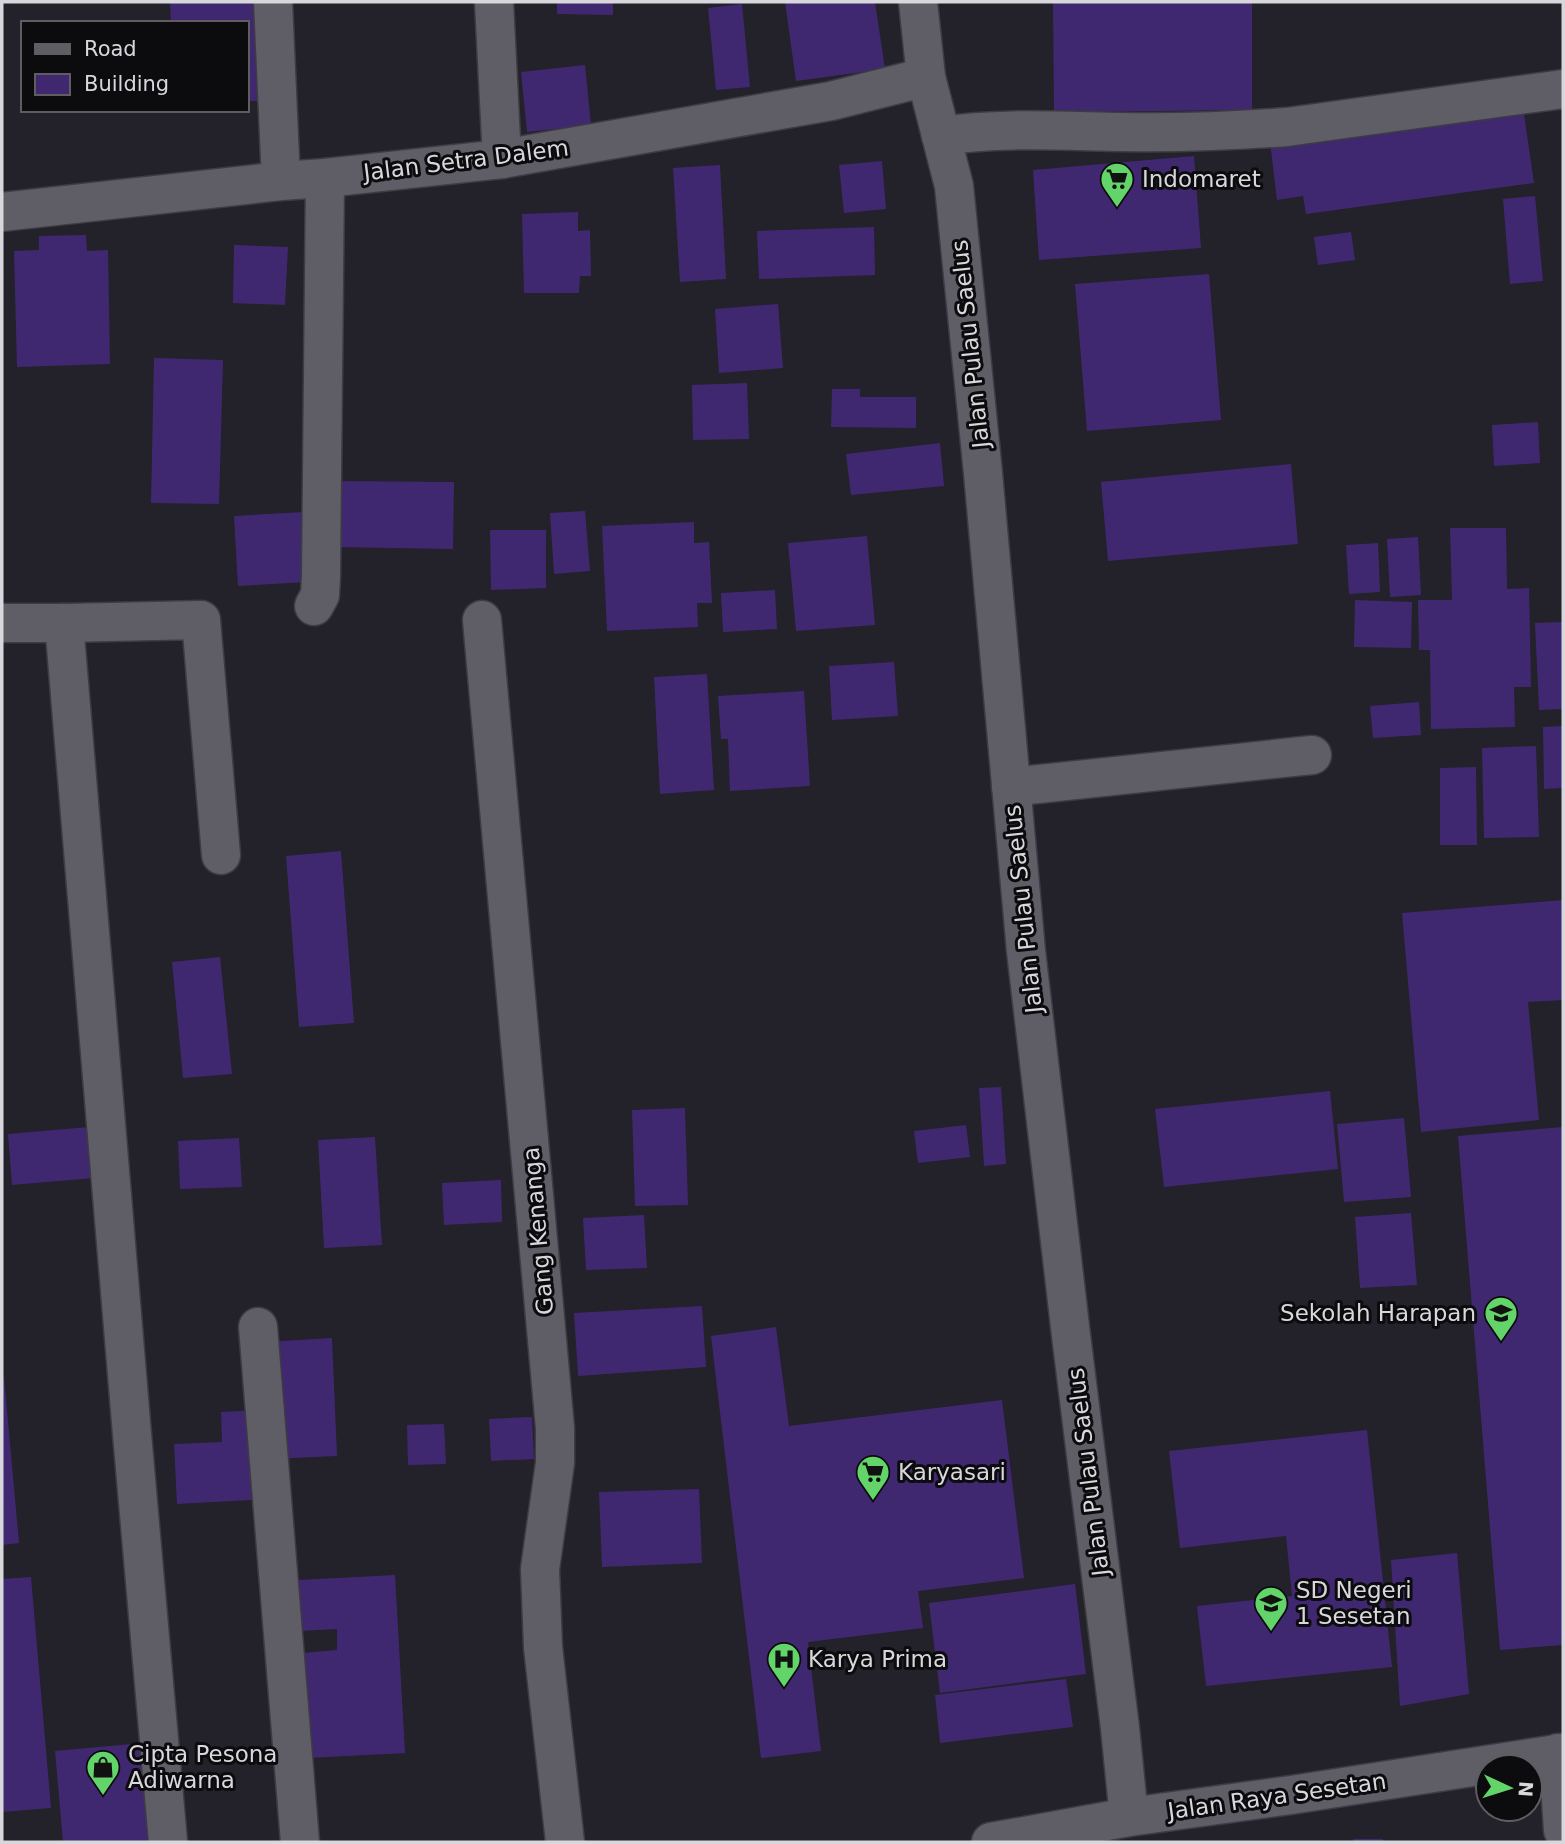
<svg xmlns="http://www.w3.org/2000/svg" width="1565" height="1844" font-family="'DejaVu Sans',sans-serif">
<style>
.building{fill:#402870}
.lines{fill:none;stroke-linecap:round;stroke-linejoin:round}
.minor-casing{stroke:#3d3c42;stroke-width:41}
.tertiary-casing{stroke:#3d3c42;stroke-width:41}
.secondary-casing{stroke:#3d3c42;stroke-width:41}
.minor{stroke:#5f5d66;stroke-width:38}
.tertiary{stroke:#5f5d66;stroke-width:38}
.secondary{stroke:#5f5d66;stroke-width:38}
.labels{text-anchor:middle;stroke-width:6;stroke-linejoin:round;paint-order:stroke}
.street-label{font-size:23px;fill:#d8d7dc;stroke:#0c0b0e}
.poi-label{font-size:23px;fill:#d8d7dc;stroke:#0c0b0e;text-anchor:start}
</style>
<rect width="100%" height="100%" fill="#232129"/>
<g class="building">
<path d="M170,2H268L271,101H247V23H171Z"/>
<path d="M557,2H613V15L557,14Z"/>
<path d="M785,2H875L885,69L796,81Z"/>
<path d="M1053,2H1252V110L1054,112Z"/>
<path d="M742,4L750,87L716,90L708,8Z"/>
<path d="M585,65L591,125L527,132L521,72Z"/>
<path d="M1523,107L1534,183L1306,214L1303,196L1277,200L1270,142Z"/>
<path d="M1194,156L1201,248L1039,260L1033,170Z"/>
<path d="M882,161L886,209L844,213L839,165Z"/>
<path d="M720,165L726,279L680,282L673,168Z"/>
<path d="M1535,196L1543,281L1510,284L1503,199Z"/>
<path d="M578,212V231L590,230L591,276H580L579,293H524L522,214Z"/>
<path d="M874,227L875,275L759,279L757,231Z"/>
<path d="M1351,232L1355,260L1318,265L1314,237Z"/>
<path d="M86,235L87,251L108,250L110,364L17,367L14,251L39,250V236Z"/>
<path d="M234,245L288,247L285,305L233,303Z"/>
<path d="M1209,274L1221,420L1087,431L1075,284Z"/>
<path d="M778,304L783,368L719,373L715,309Z"/>
<path d="M154,358L223,360L219,504L151,503Z"/>
<path d="M747,383L749,439L693,440L692,385Z"/>
<path d="M832,389H860V397H916V428L831,427Z"/>
<path d="M1538,422L1540,463L1494,466L1492,425Z"/>
<path d="M940,443L944,486L851,495L846,454Z"/>
<path d="M1291,464L1298,544L1108,561L1101,482Z"/>
<path d="M335,481L454,482L453,549L334,547Z"/>
<path d="M585,511L590,571L554,574L550,513Z"/>
<path d="M304,512L308,582L238,586L234,516Z"/>
<path d="M694,522V543L709,542L712,603H697L698,627L607,631L602,526Z"/>
<path d="M1450,528H1506L1507,589L1529,588L1531,687H1514L1515,727L1431,729L1430,650H1419L1418,600H1452Z"/>
<path d="M490,530H546V588L491,590Z"/>
<path d="M867,536L875,625L796,631L788,543Z"/>
<path d="M1418,537L1421,595L1390,597L1387,539Z"/>
<path d="M1378,543L1380,592L1349,594L1346,545Z"/>
<path d="M775,590L777,629L723,632L721,593Z"/>
<path d="M1355,600L1412,602L1411,648L1354,647Z"/>
<path d="M1563,622V709L1539,710L1535,623Z"/>
<path d="M894,662L898,716L832,720L829,666Z"/>
<path d="M707,674L714,790L660,794L654,677Z"/>
<path d="M804,691L810,786L730,791L728,739H721L718,696Z"/>
<path d="M1419,702L1421,735L1373,738L1370,706Z"/>
<path d="M1563,726V788L1544,789L1543,727Z"/>
<path d="M1536,746L1539,837L1484,838L1482,748Z"/>
<path d="M1476,767L1477,845H1440V768Z"/>
<path d="M341,851L354,1023L299,1027L286,856Z"/>
<path d="M1563,900V1000L1528,1002L1539,1120L1421,1132L1402,913Z"/>
<path d="M220,957L232,1074L183,1078L172,962Z"/>
<path d="M1001,1087L1006,1164L984,1166L979,1088Z"/>
<path d="M1330,1091L1338,1169L1164,1187L1155,1109Z"/>
<path d="M685,1108L688,1205L635,1206L632,1110Z"/>
<path d="M1404,1118L1411,1197L1344,1202L1337,1124Z"/>
<path d="M966,1125L970,1157L918,1163L914,1131Z"/>
<path d="M100,1126L105,1177L12,1185L8,1134Z"/>
<path d="M1563,1127V1645L1500,1650L1458,1136Z"/>
<path d="M375,1137L382,1245L324,1248L318,1140Z"/>
<path d="M239,1138L242,1187L180,1189L178,1141Z"/>
<path d="M501,1180L502,1222L444,1225L442,1183Z"/>
<path d="M1411,1213L1417,1285L1360,1288L1355,1217Z"/>
<path d="M644,1215L647,1268L586,1270L583,1218Z"/>
<path d="M702,1306L706,1367L578,1376L574,1313Z"/>
<path d="M776,1327L789,1426L1002,1400L1024,1578L918,1591L923,1628L808,1642L821,1751L761,1758L711,1336Z"/>
<path d="M332,1338L337,1456L271,1459L266,1342Z"/>
<path d="M2,1377H4L19,1543L2,1545Z"/>
<path d="M264,1410L268,1499L177,1504L174,1444L222,1442L221,1412Z"/>
<path d="M532,1417L534,1459L491,1461L489,1419Z"/>
<path d="M444,1424L446,1464L408,1465L407,1425Z"/>
<path d="M1367,1430L1392,1667L1206,1686L1197,1606L1292,1596L1286,1536L1180,1548L1169,1451Z"/>
<path d="M699,1489L702,1563L602,1567L599,1492Z"/>
<path d="M1457,1553L1469,1694L1400,1706L1391,1560Z"/>
<path d="M395,1575L405,1753L308,1758L302,1653L337,1650V1629L301,1631L298,1580Z"/>
<path d="M31,1577L51,1808L2,1812V1579Z"/>
<path d="M1075,1584L1086,1674L940,1693L929,1603Z"/>
<path d="M1066,1679L1073,1727L940,1743L935,1695Z"/>
<path d="M142,1743L152,1842H63L55,1751Z"/>
<path d="M1353,1839H1383V1842H1354Z"/>
</g>
<g class="lines">
<defs>
<g id="minor">
<path d="M273,2L281,181"/>
<path d="M494,2L502,159"/>
<path d="M941,136C1001,127 1061,131 1122,132C1177,133 1233,131 1287,127L1563,89"/>
<path d="M2,212L281,181L325,178L502,159L831,101L926,77"/>
<path d="M314,606L320,595L321,576L325,178"/>
<path d="M482,620L555,1428V1463L540,1569L543,1647L565,1842"/>
<path d="M2,623H64L201,620L221,855"/>
<path d="M64,623L132,1434L168,1842"/>
<path d="M1011,787L1312,755"/>
<path d="M258,1327L300,1842"/>
<path d="M1558,1753L1563,1830"/>
</g>
<path id="tertiary" d="M918,2L926,77L954,186L983,473L1026,951L1071,1335L1120,1728L1129,1817"/>
<path id="secondary" d="M991,1842L1129,1817L1291,1795L1563,1753"/>
</defs>
<use href="#minor" class="minor-casing"/>
<use href="#tertiary" class="tertiary-casing"/>
<use href="#secondary" class="secondary-casing"/>
<use href="#minor" class="minor"/>
<use href="#tertiary" class="tertiary"/>
<use href="#secondary" class="secondary"/>
</g>
<defs>
<symbol id="supermarket-pin" viewBox="-11 -11 22 30"><path d="M0 17L-7.5 6A9.5 9.5 0 1 1 7.5 6Z" fill="#62d469" stroke="#0c0b0e"/><path d="M-6-5.5h2.5l.6 2H6L4.5 2H-2.5L-4.4-4H-6ZM-1.5 3.2a1.3 1.3 0 1 0 .1 0ZM3 3.2a1.3 1.3 0 1 0 .1 0Z" fill="#111"/></symbol>
<symbol id="school-pin" viewBox="-11 -11 22 30"><path d="M0 17L-7.5 6A9.5 9.5 0 1 1 7.5 6Z" fill="#62d469" stroke="#0c0b0e"/><path d="M0-5L7-2L0 1L-7-2ZM-4 1L0 2.5L4 1V4Q0 6-4 4Z" fill="#111"/></symbol>
<symbol id="hospital-pin" viewBox="-11 -11 22 30"><path d="M0 17L-7.5 6A9.5 9.5 0 1 1 7.5 6Z" fill="#62d469" stroke="#0c0b0e"/><path d="M-5-5h3v3.5h4V-5h3V5h-3V1.5h-4V5h-3Z" fill="#111"/></symbol>
<symbol id="shop-pin" viewBox="-11 -11 22 30"><path d="M0 17L-7.5 6A9.5 9.5 0 1 1 7.5 6Z" fill="#62d469" stroke="#0c0b0e"/><path d="M-5-2.5h2.3a2.7 3.5 0 0 1 5.4 0H5L5.5 6h-11ZM-1.5-2.5h3a1.5 2.3 0 0 0-3 0Z" fill="#111"/></symbol>
</defs>
<g fill-rule="evenodd">
<use href="#supermarket-pin" x="1098" y="160" width="38" height="52"/>
<use href="#school-pin" x="1482" y="1294" width="38" height="52"/>
<use href="#supermarket-pin" x="854" y="1453" width="38" height="52"/>
<use href="#school-pin" x="1252" y="1584" width="38" height="52"/>
<use href="#hospital-pin" x="765" y="1640" width="38" height="52"/>
<use href="#shop-pin" x="84" y="1748" width="38" height="52"/>
</g>
<g class="labels">
<g class="street-label">
<text transform="translate(466 160) rotate(-7)" y="8">Jalan Setra Dalem</text>
<text transform="translate(970 344) rotate(-96)" y="8">Jalan Pulau Saelus</text>
<text transform="translate(1023 909) rotate(-96)" y="8">Jalan Pulau Saelus</text>
<text transform="translate(538 1231) rotate(-95)" y="8">Gang Kenanga</text>
<text transform="translate(1088 1472) rotate(-97)" y="8">Jalan Pulau Saelus</text>
<text transform="translate(1277 1796) rotate(-8)" y="8">Jalan Raya Sesetan</text>
</g>
<g class="poi-label">
<text x="1142" y="187">Indomaret</text>
<text x="1476" y="1321" text-anchor="end">Sekolah Harapan</text>
<text x="898" y="1480">Karyasari</text>
<text x="1296" y="1598">SD Negeri<tspan x="1296" dy="26">1 Sesetan</tspan></text>
<text x="808" y="1667">Karya Prima</text>
<text x="128" y="1762">Cipta Pesona<tspan x="128" dy="26">Adiwarna</tspan></text>
</g>
</g>
<rect width="1565" height="1844" fill="none" stroke="#d8d7dc" stroke-width="7"/>
<rect x="21" y="21" width="228" height="91" fill="#0c0b0e" stroke="#5e5d60" stroke-width="2"/>
<rect x="35" y="44" width="35" height="10" fill="#5f5d66" stroke="#5e5d60" stroke-width="2"/>
<text x="84" y="56" font-size="21" fill="#d8d7dc">Road</text>
<rect x="35" y="74" width="35" height="21" fill="#402870" stroke="#5e5d60" stroke-width="2"/>
<text x="84" y="91" font-size="21" fill="#d8d7dc">Building</text>
<g transform="translate(1509 1788) rotate(94)"><circle r="33" fill="#0c0b0e" stroke="#5e5d60" stroke-width="2"/>
<path d="M0-5L12 26L0 18L-12 26Z" fill="#62d469"/>
<text y="-10" font-size="19" font-weight="bold" text-anchor="middle" fill="#d8d7dc">N</text>
</g>
</svg>
